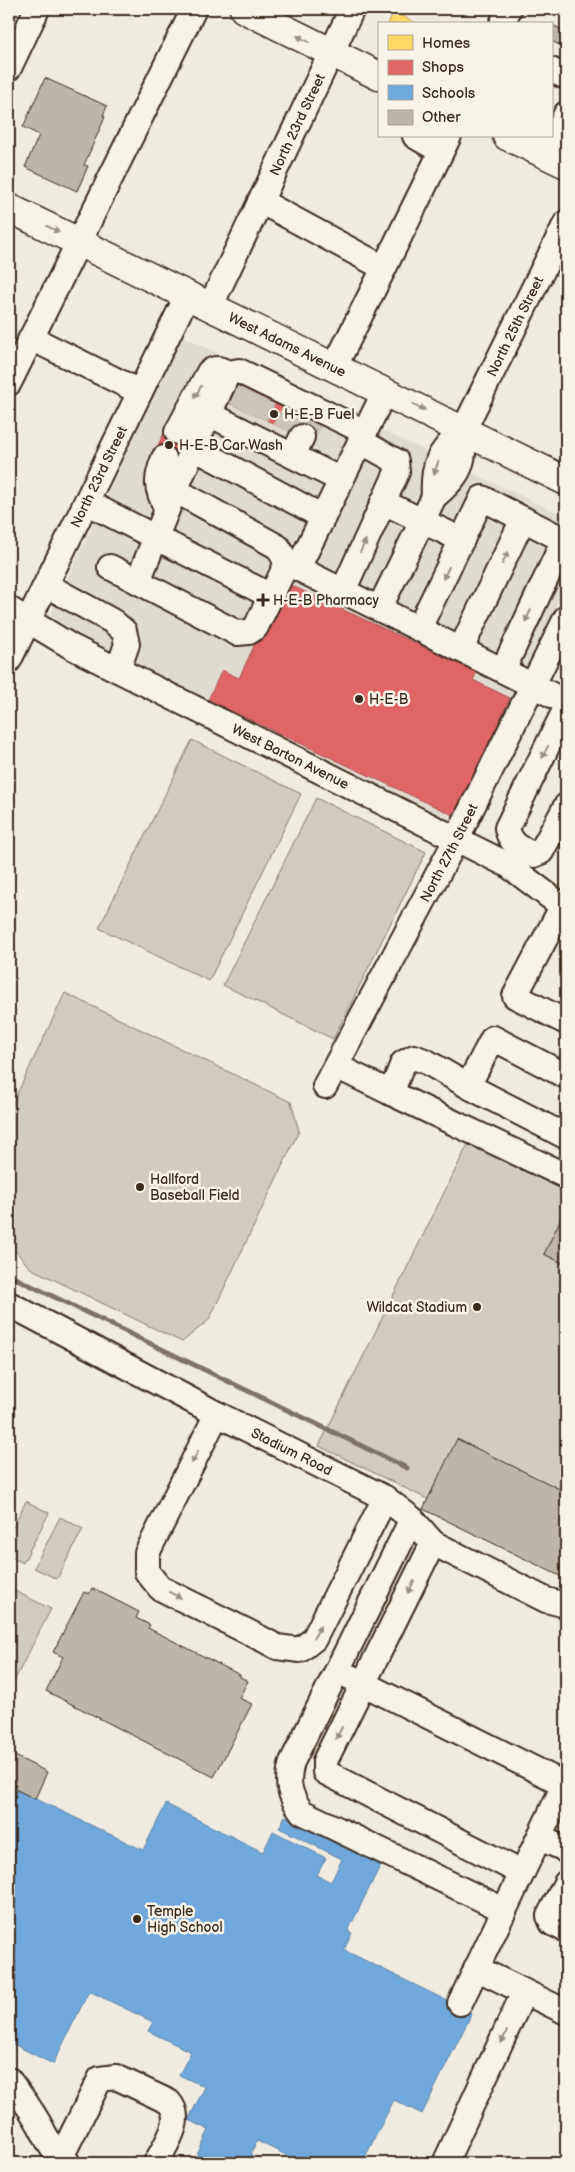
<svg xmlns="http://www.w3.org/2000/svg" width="575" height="2172" font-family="'Balsamiq Sans',sans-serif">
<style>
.built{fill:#e0dbd0}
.green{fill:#d1cbc0;stroke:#867a6f}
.homes{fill:#ffd966;stroke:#c4a450}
.shops{fill:#e06666;stroke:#ae5450}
.schools{fill:#6fa8dc;stroke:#5f82a3}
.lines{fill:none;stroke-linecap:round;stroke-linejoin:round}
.stream{stroke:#7e7266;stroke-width:5}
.building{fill:#bdb5aa;stroke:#3b2a1e}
.minor-tunnel{stroke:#cbc4b9;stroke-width:24;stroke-dasharray:24 12;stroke-linecap:butt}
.minor-casing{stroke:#3b2a1e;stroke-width:28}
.major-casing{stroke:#3b2a1e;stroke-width:31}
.minor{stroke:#f7f3e8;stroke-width:24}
.major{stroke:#f7f3e8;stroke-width:28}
.oneway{fill:#998e83}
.poi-dot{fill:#3b2a1e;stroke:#f7f3e8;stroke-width:2}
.labels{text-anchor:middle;stroke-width:5;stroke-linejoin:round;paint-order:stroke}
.street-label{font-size:14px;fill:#3b2a1e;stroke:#f7f3e8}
.poi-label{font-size:14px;fill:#3b2a1e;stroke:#f7f3e8;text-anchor:start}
</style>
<rect width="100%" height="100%" fill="#efebe0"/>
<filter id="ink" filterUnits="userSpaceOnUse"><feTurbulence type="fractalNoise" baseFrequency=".02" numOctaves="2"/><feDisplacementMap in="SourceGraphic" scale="10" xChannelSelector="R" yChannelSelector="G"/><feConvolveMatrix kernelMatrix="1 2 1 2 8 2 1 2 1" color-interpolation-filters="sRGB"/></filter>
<g filter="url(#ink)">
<path class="built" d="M182,336L566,517V587L453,826L247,729L221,708L45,626Z"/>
<g class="green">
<path d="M192,740L301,794L209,981L99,928Z"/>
<path d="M316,798L426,852L333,1039L223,985Z"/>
<path d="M65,993L291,1102L299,1131L209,1320L182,1342L30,1268L9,1243V1111Z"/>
<path d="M478,1124L566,1167V1567L319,1446Z"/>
<path d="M26,1501L49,1513L23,1563L9,1556V1535Z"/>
<path d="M60,1517L83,1529L57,1579L34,1568Z"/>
<path d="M9,1588L51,1609L9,1691Z"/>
</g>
<g class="homes">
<path d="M428,9H442L440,14Z"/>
<path d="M393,12L419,24H388Z"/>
</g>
<g class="shops">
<path d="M233,384L319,424L311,441L225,401Z"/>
<path d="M167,427L184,436L171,462L154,453Z"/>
<path d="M284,582L477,672L473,680L510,698L455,816L208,700L222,670L239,678Z"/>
</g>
<path class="schools" d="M9,1786L143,1850L166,1804L263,1852L273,1831L326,1858L317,1875L331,1882L342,1859L279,1828L285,1816L381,1864L348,1931L352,1933L344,1950L472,2013L422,2114L394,2100L362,2163H284L288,2156L257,2141L251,2153L254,2163H193L209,2130L188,2120L205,2087L179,2075L191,2052L148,2031L153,2022L89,1991L53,2064L9,2042Z"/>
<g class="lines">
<path class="stream" d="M9,1275L407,1468"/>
</g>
<g class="building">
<path d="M551,24L566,32V48L551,41Z"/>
<path d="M45,78L107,106L103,116L105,117L84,165L88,166L77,191L25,167L39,135L23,127Z"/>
<path d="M565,1210H566V1265L544,1254Z"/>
<path d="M457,1439L566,1492V1579L423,1509Z"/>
<path d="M92,1588L139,1612L136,1618L150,1625L148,1628L240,1675V1677L248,1681L239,1698L252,1704L214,1777L46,1691L63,1657L53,1652L84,1592L89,1594Z"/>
<path d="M9,1753L47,1772L35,1799L9,1786Z"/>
</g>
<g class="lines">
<g class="minor-tunnel">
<path d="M239,408L248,391"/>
<path d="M256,416L264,399"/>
<path d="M284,429L293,412"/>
<path d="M302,437L311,421"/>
</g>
<defs>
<g id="minor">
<path d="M502,24L509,9"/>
<path d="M9,68L37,9"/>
<path d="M551,70L566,77"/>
<path d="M415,136L441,151"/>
<path d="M547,155L566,114"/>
<path d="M260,201L384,268L335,366"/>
<path d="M384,268L449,136"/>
<path id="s1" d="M211,305L352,9"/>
<path d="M31,338L140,392"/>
<path d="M9,383L194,9"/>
<path d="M209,414L228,373L239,371L365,432"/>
<path id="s2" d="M464,429C464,464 462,474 434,497C432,463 439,452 464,429L566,223"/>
<path d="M177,432L209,372C216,367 221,369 228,373"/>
<path d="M194,448L323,517"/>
<path d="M293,455L302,437"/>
<path d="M164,458C155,480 156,489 167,509"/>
<path d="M175,490L209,414L341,480"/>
<path d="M86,502L271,596"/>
<path d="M383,502L462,540"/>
<path d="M110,567L237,633L249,632L256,627L287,563L566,702"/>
<path d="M298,568L385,391"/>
<path d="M138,581L175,490L278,547L287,563"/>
<path d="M46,585L112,621L124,631L127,644L118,670"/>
<path d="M343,591L397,472L396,461L360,441"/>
<path id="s3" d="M9,609L72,647L508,865L566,909"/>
<path d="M379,609L434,497"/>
<path d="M419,628L482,498L564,540L503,670"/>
<path d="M461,649L523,519"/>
<path id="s4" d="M9,660L188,294"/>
<path d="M566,708L507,828C510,844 520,848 534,855L541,852L566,806"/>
<path d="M562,907L515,996L566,1022"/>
<path d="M336,1066L391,1093L403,1063L414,1057L427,1062L468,1086"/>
<path d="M566,1076L493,1038L468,1086L563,1135L566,1128"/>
<path id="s5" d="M325,1086L456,840L566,618"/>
<path d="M391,1093L566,1176"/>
<path id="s6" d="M9,1304L217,1414L385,1498L412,1519L433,1543L546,1600L566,1605"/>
<path d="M217,1414L147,1553V1572L160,1588L262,1639L277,1647L300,1650L314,1639L385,1498"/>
<path d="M412,1519L292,1762C286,1783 289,1795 302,1812L504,1910"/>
<path d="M433,1543L325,1761V1772L522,1873"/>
<path d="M350,1677L566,1785"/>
<path d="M539,1838L563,1848L566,1851"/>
<path d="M566,1883L549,1916L552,1923L566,1930"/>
<path d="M476,1968L566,2012"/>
<path d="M460,2003L566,1781"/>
<path d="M9,2080C19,2093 30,2108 38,2122C47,2137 52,2155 68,2163"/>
<path d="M58,2163L100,2079L116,2077L169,2102C185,2120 165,2145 156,2163"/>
<path d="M445,2163L524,1992"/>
</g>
<g id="major">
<path d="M244,9L379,76"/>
<path d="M507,136L566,164"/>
<path id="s7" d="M9,208L566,481"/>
</g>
</defs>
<use href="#minor" class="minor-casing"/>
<use href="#major" class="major-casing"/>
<use href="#minor" class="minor"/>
<use href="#major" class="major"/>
</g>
<defs><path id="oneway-solid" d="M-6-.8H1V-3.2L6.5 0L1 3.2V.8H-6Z" transform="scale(1.25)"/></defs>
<g class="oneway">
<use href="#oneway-solid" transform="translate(303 39) rotate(-153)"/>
<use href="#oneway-solid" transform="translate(53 229) rotate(26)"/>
<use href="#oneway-solid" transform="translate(198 392) rotate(117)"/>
<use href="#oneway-solid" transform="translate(419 407) rotate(26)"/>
<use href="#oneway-solid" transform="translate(436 468) rotate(110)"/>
<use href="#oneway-solid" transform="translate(363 546) rotate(-66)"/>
<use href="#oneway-solid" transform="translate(505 558) rotate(-65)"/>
<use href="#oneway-solid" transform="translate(446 573) rotate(116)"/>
<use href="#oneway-solid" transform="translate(528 616) rotate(115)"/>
<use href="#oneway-solid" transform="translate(545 752) rotate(116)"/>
<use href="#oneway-solid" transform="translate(195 1457) rotate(117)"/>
<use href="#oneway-solid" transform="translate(411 1587) rotate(116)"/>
<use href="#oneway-solid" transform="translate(175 1595) rotate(27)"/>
<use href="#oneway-solid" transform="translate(317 1632) rotate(-61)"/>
<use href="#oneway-solid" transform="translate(339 1733) rotate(116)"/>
<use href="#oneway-solid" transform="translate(504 2037) rotate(115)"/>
</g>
</g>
<g class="poi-dot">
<circle cx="274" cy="414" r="5"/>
<circle cx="169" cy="445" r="5"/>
<path d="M260.5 592.5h5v5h5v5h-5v5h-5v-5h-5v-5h5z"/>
<circle cx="359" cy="699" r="5"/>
<circle cx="140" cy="1187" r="5"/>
<circle cx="477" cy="1307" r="5"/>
<circle cx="137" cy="1919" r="5"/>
</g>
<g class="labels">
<g class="street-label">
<text dy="5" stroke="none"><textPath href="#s1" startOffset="200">North 23rd Street</textPath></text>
<text dy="5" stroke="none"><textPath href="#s2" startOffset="271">North 25th Street</textPath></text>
<text dy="5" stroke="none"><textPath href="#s7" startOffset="310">West Adams Avenue</textPath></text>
<text dy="5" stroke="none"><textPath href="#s4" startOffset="204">North 23rd Street</textPath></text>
<text dy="5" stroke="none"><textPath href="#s3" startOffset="318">West Barton Avenue</textPath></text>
<text dy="5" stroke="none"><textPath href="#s5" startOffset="264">North 27th Street</textPath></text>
<text dy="5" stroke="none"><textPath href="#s6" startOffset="319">Stadium Road</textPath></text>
</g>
<g class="poi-label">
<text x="284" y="419">H-E-B Fuel</text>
<text x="179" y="450">H-E-B Car Wash</text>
<text x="273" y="605">H-E-B Pharmacy</text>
<text x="369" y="704">H-E-B</text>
<text x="150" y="1184">Hallford<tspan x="150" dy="16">Baseball Field</tspan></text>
<text x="467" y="1312" text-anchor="end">Wildcat Stadium</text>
<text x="147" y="1916">Temple<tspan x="147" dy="16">High School</tspan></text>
</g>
</g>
<rect width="575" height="2172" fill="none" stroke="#f7f3e8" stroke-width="30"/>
<rect x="15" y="15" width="545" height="2142" fill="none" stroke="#3b2a1e" stroke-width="2" filter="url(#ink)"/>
<rect x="378" y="22" width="175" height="115" fill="#f7f3e8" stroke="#aca397"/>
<rect x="388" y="35" width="25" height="15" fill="#ffd966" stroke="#aca397"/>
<text x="422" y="48" font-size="15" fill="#3b2a1e">Homes</text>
<rect x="388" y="60" width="25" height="15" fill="#e06666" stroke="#aca397"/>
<text x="422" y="72" font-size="15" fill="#3b2a1e">Shops</text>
<rect x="388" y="85" width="25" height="15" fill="#6fa8dc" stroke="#aca397"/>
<text x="422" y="98" font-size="15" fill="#3b2a1e">Schools</text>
<rect x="388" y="110" width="25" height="15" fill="#bdb5aa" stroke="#aca397"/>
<text x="422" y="122" font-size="15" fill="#3b2a1e">Other</text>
</svg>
